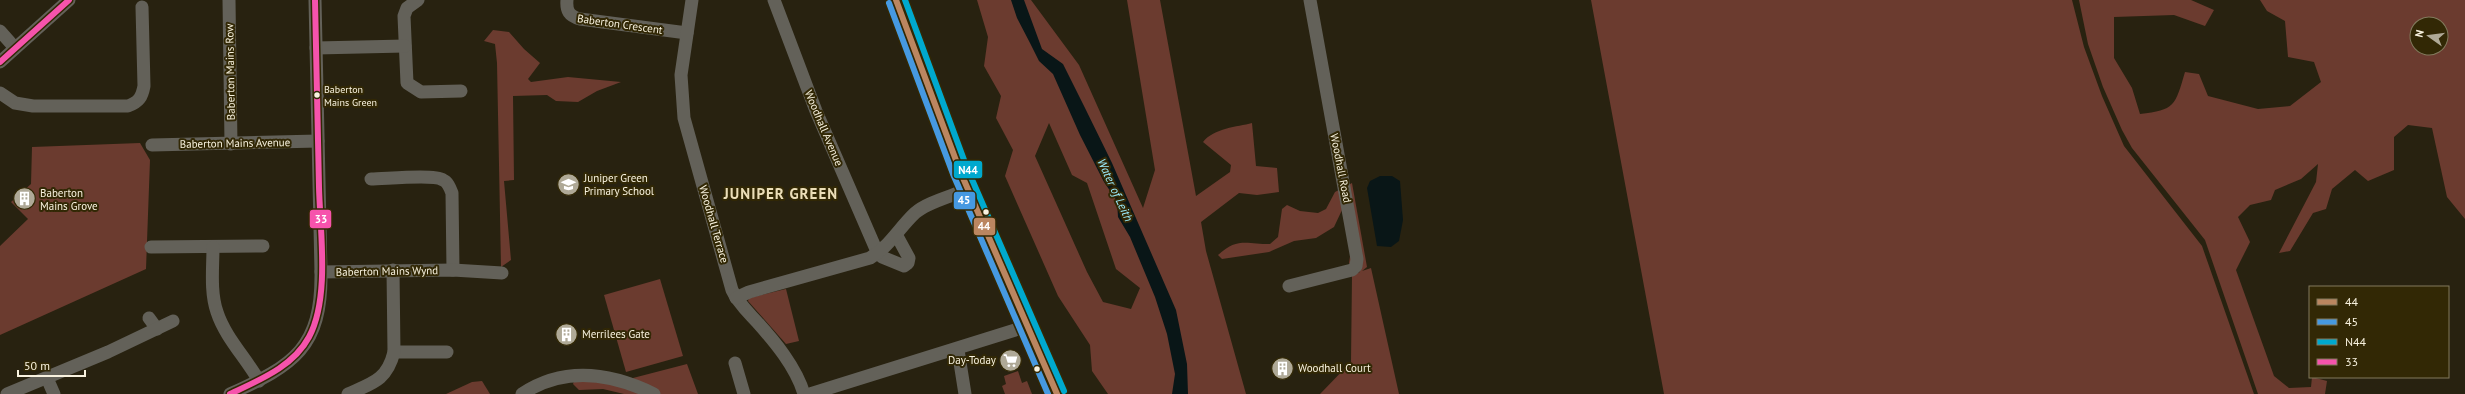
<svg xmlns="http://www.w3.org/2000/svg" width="2465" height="394" font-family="'PT Sans',sans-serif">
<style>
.green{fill:#6b3b2f;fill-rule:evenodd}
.water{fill:#091617}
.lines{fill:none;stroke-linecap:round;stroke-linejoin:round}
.minor{stroke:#636159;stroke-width:13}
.major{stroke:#645f54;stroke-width:17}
.bus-1-casing{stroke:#322805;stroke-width:9}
.bus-2-casing{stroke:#322805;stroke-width:9}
.bus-3-casing{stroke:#322805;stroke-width:9}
.bus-4-casing{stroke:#322805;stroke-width:9}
.bus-1{stroke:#bb8660;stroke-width:6}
.bus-2{stroke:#4699e1;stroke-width:6}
.bus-3{stroke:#00a9ce;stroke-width:6}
.bus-4{stroke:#f653ac;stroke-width:6}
.bus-dot{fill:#f8f2df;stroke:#322805;stroke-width:1.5}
.labels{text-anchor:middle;stroke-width:4;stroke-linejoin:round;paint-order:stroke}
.bus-label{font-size:10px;fill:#f8f2df;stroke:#322805;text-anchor:start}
.street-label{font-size:11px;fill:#f8f2df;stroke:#322805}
.poi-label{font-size:11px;fill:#f8f2df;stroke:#322805;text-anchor:start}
.water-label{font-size:12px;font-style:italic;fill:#9aebfc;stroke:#322805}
.district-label{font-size:15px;font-weight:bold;letter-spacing:1px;fill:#ebdeb8;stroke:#322805}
.line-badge{stroke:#322805;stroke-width:1.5}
.badge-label{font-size:11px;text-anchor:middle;font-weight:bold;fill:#fff}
</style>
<rect width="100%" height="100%" fill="#282210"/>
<g class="green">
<path d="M977,0H1031L1079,65L1143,208L1155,170L1127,0H1160L1196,196L1230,172L1231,165L1203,142C1214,128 1237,127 1252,123L1256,166L1277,168L1279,192L1257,195L1239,193L1201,222L1206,251L1246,394H1108L1092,371L1090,345L1058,296L1005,176L1013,150L996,118L1001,96L984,66L988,37ZM1049,123L1072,175L1087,183L1116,269L1140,288L1131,309L1103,302L1087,272L1035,156Z"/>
<path d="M1591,0H2072L2084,47L2102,96L2124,146L2202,246L2254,394H1664Z"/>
<path d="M2079,0H2191L2214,10L2205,26L2174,15L2114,17V58L2132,88L2140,114C2175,110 2175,106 2185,72L2199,74L2208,96L2258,109L2290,106L2321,82L2314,62L2288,57L2285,21L2267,11L2260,0H2465V219L2447,197L2432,128L2408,125L2394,137V170L2368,181L2355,170L2332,189L2326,209L2313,213L2290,251L2279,253L2316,182L2318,164L2301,179L2275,190L2271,200L2250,205L2238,217L2250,242L2236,270L2274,376L2289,388L2311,387L2312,377L2327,381L2325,394H2258L2205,240L2132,148L2122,130L2103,87L2088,44ZM2417,24H2441V48H2417Z"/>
<path d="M493,30L509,32L524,49L540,63L528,79L531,82L568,77L621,82L597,91L578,102L556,101L547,95L513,96L514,180L504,181L511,260L501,267L497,63L495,44L484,41Z"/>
<path d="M140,143L150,160L146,269L0,335V246L28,219L11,202L31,184L32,147Z"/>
<path d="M1352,183L1367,267L1362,271L1371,268L1399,394H1320L1351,362L1352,275L1360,272L1349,263L1353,237L1342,210L1334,227L1316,238L1294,241L1269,252L1222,259L1218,255C1237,237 1247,244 1270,244L1278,237L1282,209L1287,205L1300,211L1318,213L1326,209L1335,192Z"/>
<path d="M660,279L683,356L626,372L604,295Z"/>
<path d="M786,289L799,341L786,344L748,301L749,298Z"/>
<path d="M687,364L698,394H624L603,389L579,390L573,384L577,373L633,378Z"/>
<path d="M1018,371L1022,383L1027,381L1032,394H1005L1002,386L1006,384L1004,376Z"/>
<path d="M482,381L490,394H446L472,382Z"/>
</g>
<g class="water">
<path d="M1011,0H1024L1042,49L1063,64L1085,108L1112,163L1176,310L1187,364L1188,394H1172L1175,374L1167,334L1155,297L1130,237L1118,217L1117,201L1104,182L1080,135L1053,74L1039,61L1030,43L1017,18Z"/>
<path d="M1380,176H1392L1400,181L1403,220L1399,241L1391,247L1377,246L1367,188L1370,181Z"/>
</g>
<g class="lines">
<g class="minor">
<path d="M229,0L231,144"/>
<path d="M418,0L407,8L404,16L407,83L421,92L461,91"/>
<path d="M567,0C566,11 569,16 580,19L687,33"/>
<path d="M692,0L681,75L684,118L732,290C738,303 748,312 757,322C775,342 796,367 804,394"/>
<path d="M774,0L816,111L875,247L882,257L904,266L908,263L909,258L897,236"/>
<path d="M0,31L15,48"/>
<path d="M316,48L405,46"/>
<path d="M0,62L69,0"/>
<path d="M0,93L15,103L33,106H128C139,102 142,97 144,86L142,7"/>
<path d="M152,145L318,141"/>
<path d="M371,179C385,179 434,174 443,180C448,182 450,188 452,193L453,270"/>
<path d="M151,247L263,246"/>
<path d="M213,247C213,267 210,292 217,312C225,337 246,358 259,381"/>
<path d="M321,272L453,270L502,273"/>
<path d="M1289,286L1352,270L1356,266L1357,259L1310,0"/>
<path d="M736,298L749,292L870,258C889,247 899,228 915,213C927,202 953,196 968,189"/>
<path d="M149,318L157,329"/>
<path d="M958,350L965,394"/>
<path d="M394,352H447"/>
<path d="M735,363L744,394"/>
<path d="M47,378L54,394"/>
<path d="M7,394L108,352L173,321"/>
<path d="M230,394C294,365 322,348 321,272L315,0"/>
<path d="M348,394C373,383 387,380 394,352L393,270"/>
<path d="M522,394C564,366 611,373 654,394"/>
<path d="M810,394L1028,326"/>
</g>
<path class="major" d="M896,0L960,171L1057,394"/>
<defs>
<path id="bus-1" d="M896,0L960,171L1057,394"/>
<path id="bus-2" d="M889,3L953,174L1048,394"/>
<path id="bus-3" d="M905,0L967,168L1064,391"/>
<g id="bus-4">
<path d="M0,62L69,0"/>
<path d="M230,394C259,380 293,367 309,337C330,298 320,230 319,187C318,125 316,62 315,0"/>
</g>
</defs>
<use href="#bus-1" class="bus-1-casing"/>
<use href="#bus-2" class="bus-2-casing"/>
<use href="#bus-3" class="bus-3-casing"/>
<use href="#bus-4" class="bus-4-casing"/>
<use href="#bus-1" class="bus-1"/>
<use href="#bus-2" class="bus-2"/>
<use href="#bus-3" class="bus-3"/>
<use href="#bus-4" class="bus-4"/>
</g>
<defs>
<symbol id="school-disc" viewBox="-11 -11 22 22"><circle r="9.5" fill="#afa997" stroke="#322805"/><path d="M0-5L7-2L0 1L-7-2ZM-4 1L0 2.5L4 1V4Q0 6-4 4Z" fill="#fff"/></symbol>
<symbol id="building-disc" viewBox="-11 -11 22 22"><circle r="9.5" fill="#afa997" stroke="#322805"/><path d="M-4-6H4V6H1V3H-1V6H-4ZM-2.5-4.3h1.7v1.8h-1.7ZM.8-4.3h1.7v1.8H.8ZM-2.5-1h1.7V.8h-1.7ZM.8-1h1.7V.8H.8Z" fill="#fff"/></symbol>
<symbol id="supermarket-disc" viewBox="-11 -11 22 22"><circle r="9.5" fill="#afa997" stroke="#322805"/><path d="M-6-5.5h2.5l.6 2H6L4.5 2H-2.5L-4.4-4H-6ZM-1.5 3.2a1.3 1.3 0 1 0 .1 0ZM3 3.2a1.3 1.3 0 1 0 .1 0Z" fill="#fff"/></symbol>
</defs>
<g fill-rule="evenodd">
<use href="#school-disc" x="556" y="172" width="25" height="25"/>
<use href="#building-disc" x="12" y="186" width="25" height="25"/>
<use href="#building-disc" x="554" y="322" width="25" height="25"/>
<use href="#supermarket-disc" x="998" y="348" width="25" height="25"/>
<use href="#building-disc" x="1270" y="356" width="25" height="25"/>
</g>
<g class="bus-dot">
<circle cx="317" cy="95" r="3.5"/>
<circle cx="986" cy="212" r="3.5"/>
<circle cx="1037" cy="369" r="3.5"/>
</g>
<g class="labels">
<g class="bus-label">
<text x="324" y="93">Baberton<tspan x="324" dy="13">Mains Green</tspan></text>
</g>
<g class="street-label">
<text transform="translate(620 24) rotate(8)" y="4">Baberton Crescent</text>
<text transform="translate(230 72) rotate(-91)" y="4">Baberton Mains Row</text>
<text transform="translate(824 128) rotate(67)" y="4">Woodhall Avenue</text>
<text transform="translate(235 143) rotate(-1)" y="4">Baberton Mains Avenue</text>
<text transform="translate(1341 168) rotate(79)" y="4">Woodhall Road</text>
<text transform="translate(714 224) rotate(74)" y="4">Woodhall Terrace</text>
<text transform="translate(387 271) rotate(-1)" y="4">Baberton Mains Wynd</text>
</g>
<g class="poi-label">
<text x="584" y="182">Juniper Green<tspan x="584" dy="13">Primary School</tspan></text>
<text x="40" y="197">Baberton<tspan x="40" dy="13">Mains Grove</tspan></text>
<text x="582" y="338">Merrilees Gate</text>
<text x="996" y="364" text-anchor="end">Day-Today</text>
<text x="1298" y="372">Woodhall Court</text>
</g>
<g class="water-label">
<text transform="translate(1115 190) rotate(65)" y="4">Water of Leith</text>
</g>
<g class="district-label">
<text x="781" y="199">JUNIPER GREEN</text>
</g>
</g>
<g class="line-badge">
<rect x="953" y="160" width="30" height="19" rx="4" fill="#00a9ce"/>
<rect x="953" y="191" width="23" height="19" rx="4" fill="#4699e1"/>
<rect x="309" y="209" width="23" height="20" rx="4" fill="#f653ac"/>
<rect x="973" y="217" width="23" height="19" rx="4" fill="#bb8660"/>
</g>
<g class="badge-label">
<text x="968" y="174">N44</text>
<text x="964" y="204">45</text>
<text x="321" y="223">33</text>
<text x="984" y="230">44</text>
</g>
<rect x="2309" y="286" width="140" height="92" fill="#322805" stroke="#81795c"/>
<rect x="2317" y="299" width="20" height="6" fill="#bb8660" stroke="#81795c"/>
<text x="2345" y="306" font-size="12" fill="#f8f2df">44</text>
<rect x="2317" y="319" width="20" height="6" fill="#4699e1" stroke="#81795c"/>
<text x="2345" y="326" font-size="12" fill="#f8f2df">45</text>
<rect x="2317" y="339" width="20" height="6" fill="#00a9ce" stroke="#81795c"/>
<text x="2345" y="346" font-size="12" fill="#f8f2df">N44</text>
<rect x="2317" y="359" width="20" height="6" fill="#f653ac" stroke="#81795c"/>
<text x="2345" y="366" font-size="12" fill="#f8f2df">33</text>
<g transform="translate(2429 36) rotate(284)"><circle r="19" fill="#322805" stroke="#81795c"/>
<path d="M0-3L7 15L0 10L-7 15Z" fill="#afa997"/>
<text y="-6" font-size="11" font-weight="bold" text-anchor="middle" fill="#f8f2df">N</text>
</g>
<path d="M18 370v6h67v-6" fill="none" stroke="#f8f2df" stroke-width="2"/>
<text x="24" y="370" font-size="12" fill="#f8f2df" stroke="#322805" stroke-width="3" paint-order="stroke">50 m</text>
</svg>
